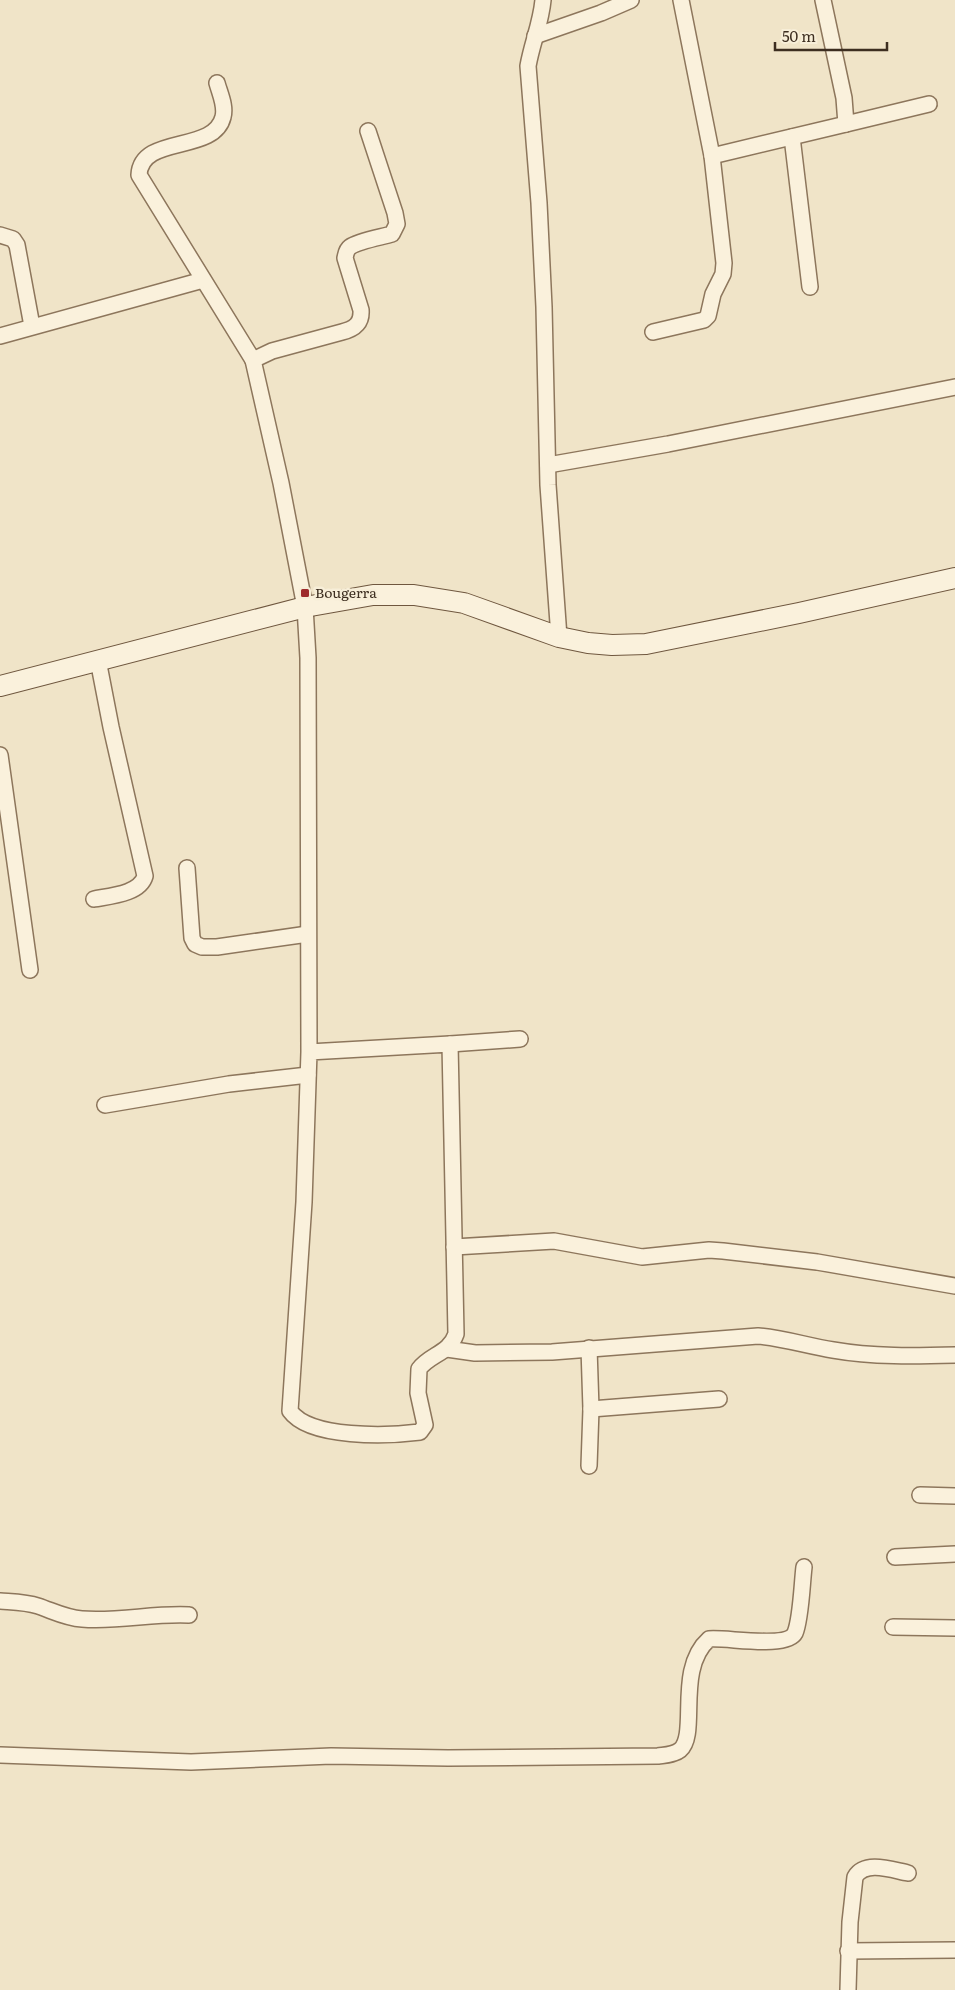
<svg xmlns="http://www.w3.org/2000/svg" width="955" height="1990" font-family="Literata,serif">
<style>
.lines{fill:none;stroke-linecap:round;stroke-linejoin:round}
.minor-casing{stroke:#8d765c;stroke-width:18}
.secondary-casing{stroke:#6f573f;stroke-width:22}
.minor{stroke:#faf1dc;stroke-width:15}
.secondary{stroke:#faf1dc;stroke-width:20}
.poi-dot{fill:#9e2a2b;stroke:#f7eed8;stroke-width:2}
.labels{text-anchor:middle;stroke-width:5;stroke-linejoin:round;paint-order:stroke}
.poi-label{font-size:14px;fill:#3d2e20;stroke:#f7eed8;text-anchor:start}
</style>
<rect width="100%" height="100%" fill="#f0e4c8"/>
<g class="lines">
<defs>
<g id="minor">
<path d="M543,0C541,23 532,43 528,66L539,203L544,307L548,485L559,637"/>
<path d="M681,0L712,156L846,124L844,98L823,0"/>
<path d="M535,36L601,13L631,0"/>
<path d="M217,83C220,94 226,106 223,117C214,154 141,134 139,175L253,360"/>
<path d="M846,124L929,104"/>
<path d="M792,137L810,287"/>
<path d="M0,235L13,239L17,245L32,326"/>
<path d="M653,332L704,320L708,316L713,294L723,274L724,263L712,156"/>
<path d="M0,336L203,280"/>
<path d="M548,465L668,444L955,387"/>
<path d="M0,755L30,970"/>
<path d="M187,868L192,938L195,944L202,947H217L308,934"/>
<path d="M94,899C110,896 140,894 145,876L111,727L98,660"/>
<path d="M450,1044L520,1039"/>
<path d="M309,1052L450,1044L456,1334C449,1354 430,1354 419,1369L418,1393L425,1425L420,1432C388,1436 310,1439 290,1411L304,1202L309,1052L308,658L305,607L281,483L253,360L272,351L342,332C354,329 362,324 361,310L345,258C346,254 346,250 350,247C358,241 382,237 392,234L397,224L395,213L368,131"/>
<path d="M105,1105L229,1084L308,1075"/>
<path d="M454,1247L554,1241L642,1257L709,1250L723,1251L817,1262L955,1286"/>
<path d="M447,1349L475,1353L552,1352L758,1336C783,1338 808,1346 833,1350C873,1357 915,1356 955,1355"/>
<path d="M591,1409L719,1399"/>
<path d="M589,1466L591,1409L589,1348"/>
<path d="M920,1495L955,1496"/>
<path d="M895,1557L955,1554"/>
<path d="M0,1601C13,1602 26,1602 38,1606C53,1611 66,1618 82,1619C118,1622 154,1613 189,1615"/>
<path d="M893,1627L955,1628"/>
<path d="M0,1755L191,1762L331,1756L448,1758L658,1756C665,1755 674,1755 680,1750C699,1734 675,1669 709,1639C726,1637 787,1649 795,1633C801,1619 802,1583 804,1567"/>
<path d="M848,1951L955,1950"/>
<path d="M848,1990L850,1922L855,1877C865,1860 892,1870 908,1873"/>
</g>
<path id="secondary" d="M0,686L305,607L373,595H414L464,603L559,637L588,643L612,645L646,644L799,613L955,578"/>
</defs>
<use href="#minor" class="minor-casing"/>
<use href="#secondary" class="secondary-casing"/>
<use href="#minor" class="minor"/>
<use href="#secondary" class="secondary"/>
</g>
<rect class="poi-dot" x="300" y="588" width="10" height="10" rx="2.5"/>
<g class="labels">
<g class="poi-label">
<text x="315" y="598">Bougerra</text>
</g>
</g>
<path d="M775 42v8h112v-8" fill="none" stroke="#3d2e20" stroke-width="2.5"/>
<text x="782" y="42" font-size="15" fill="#3d2e20" stroke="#f7eed8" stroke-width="4" paint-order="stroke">50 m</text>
</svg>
